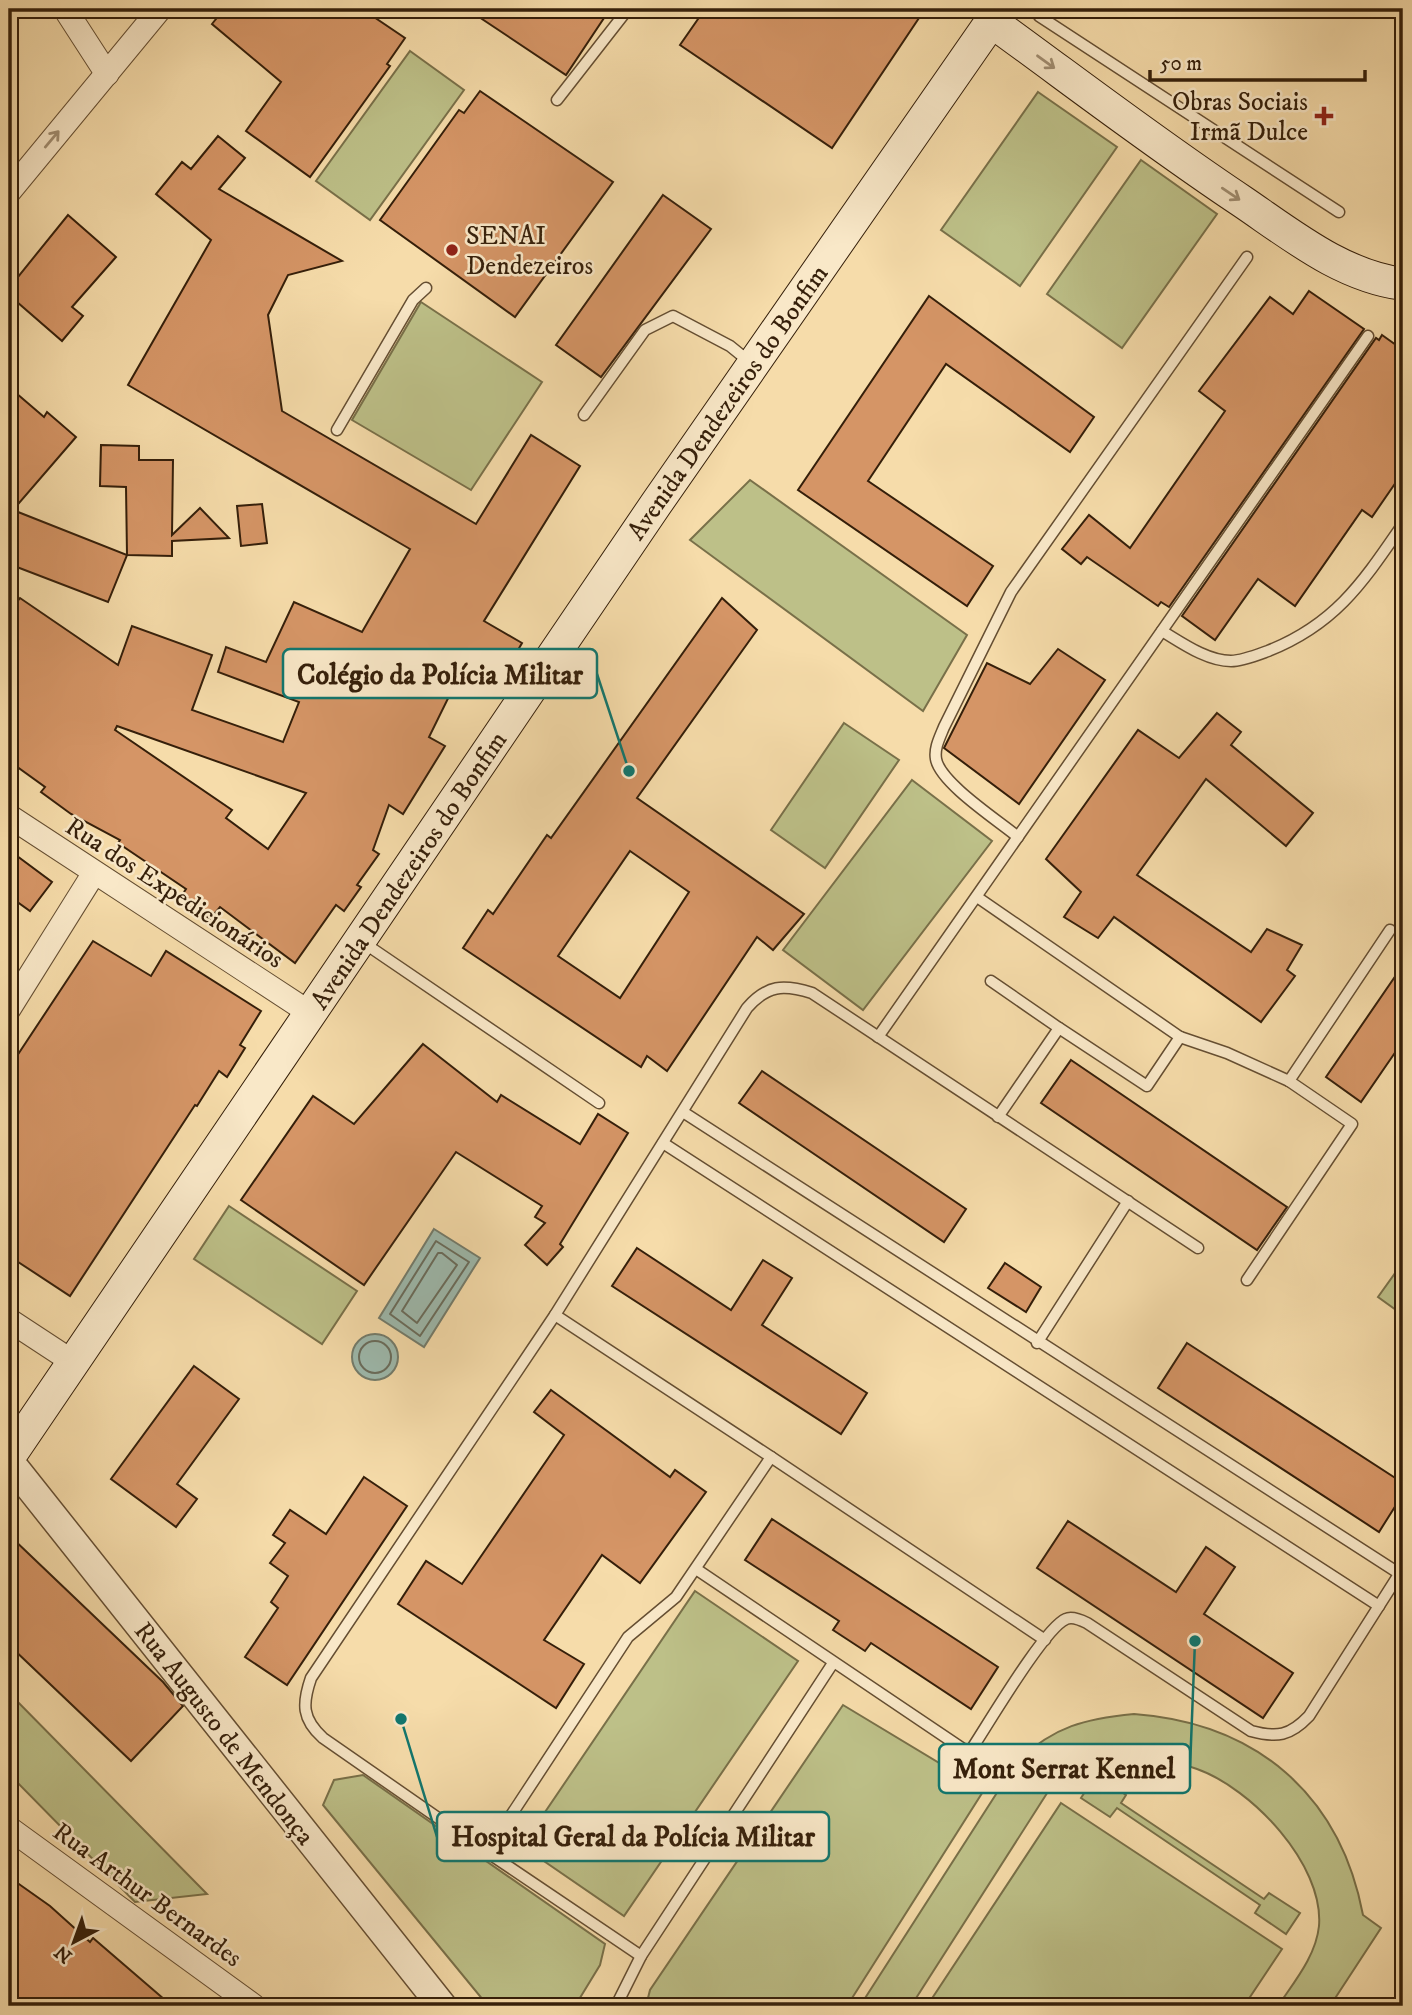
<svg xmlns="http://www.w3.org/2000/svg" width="1412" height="2015" font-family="'IM FELL DW Pica',serif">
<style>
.green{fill:#bdc088;stroke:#797049;stroke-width:2}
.water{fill:#9dbaae;stroke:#737c6c;stroke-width:2}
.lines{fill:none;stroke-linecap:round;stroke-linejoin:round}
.shore{stroke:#696c5c;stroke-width:2}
.building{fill:#d59566;stroke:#351f0a;stroke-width:2;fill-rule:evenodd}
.service-casing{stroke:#654e32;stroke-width:13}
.minor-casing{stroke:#654e32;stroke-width:25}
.tertiary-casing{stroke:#654e32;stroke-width:31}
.secondary-casing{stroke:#351f0a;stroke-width:34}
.service{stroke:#f9e8c8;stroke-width:10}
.minor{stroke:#f9e8c8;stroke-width:23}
.tertiary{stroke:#f9e8c8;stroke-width:28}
.secondary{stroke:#f9e8c8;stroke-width:32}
.oneway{stroke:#a18e72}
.poi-dot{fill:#8f2418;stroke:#f9e8c8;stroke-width:2.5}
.labels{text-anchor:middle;stroke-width:5;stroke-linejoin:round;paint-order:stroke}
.poi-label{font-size:26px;fill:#351f0a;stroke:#f9e8c8;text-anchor:end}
.street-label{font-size:26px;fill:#351f0a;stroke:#f9e8c8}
.leader{fill:none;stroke:#0f766e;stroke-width:2.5}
.callout-dot{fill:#0f766e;stroke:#f9e8c8;stroke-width:2.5}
.callout{fill:#f9e8c8;stroke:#0f766e;stroke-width:2.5}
.callout-label{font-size:28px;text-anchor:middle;font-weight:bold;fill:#351f0a}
</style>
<rect width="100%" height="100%" fill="#f6dcaa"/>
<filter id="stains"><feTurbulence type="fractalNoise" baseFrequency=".00286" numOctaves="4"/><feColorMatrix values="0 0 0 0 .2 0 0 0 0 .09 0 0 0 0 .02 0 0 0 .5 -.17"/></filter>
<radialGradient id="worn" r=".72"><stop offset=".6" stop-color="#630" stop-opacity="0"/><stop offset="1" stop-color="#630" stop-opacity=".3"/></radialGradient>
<g class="green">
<path d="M410,51L464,90L370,220L316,181Z"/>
<path d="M1038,92L1117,147L1020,286L941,230Z"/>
<path d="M1141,160L1217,214L1122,348L1047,294Z"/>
<path d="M421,302L542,382L471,490L352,420Z"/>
<path d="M750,480L967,635L923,711L690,540Z"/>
<path d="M844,723L899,760L825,868L771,830Z"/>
<path d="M912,780L992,841L863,1010L783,950Z"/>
<path d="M229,1206L357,1291L322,1344L194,1259Z"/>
<path d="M1403,1262V1315L1378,1297Z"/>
<path d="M695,1591L798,1661L624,1916L522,1846Z"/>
<path d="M9,1693L207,1894L135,1902L9,1774Z"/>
<path d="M843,1705L984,1790L847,2006H646L650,1990Z"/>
<path d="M1134,1714C1256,1723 1340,1794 1363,1915L1381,1928L1330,2006H1278C1294,1982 1316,1956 1319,1926C1324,1864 1251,1788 1197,1769C1168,1759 1138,1753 1107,1757C1087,1760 1067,1776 1051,1787L911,2006H860L1018,1760C1056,1726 1084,1719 1134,1714Z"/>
<path d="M363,1775L605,1944L600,1965L575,2006H488L323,1805L334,1780Z"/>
<path d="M1096,1775L1126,1795L1121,1803L1264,1899L1269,1893L1300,1913L1286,1934L1255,1913L1260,1905L1117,1808L1110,1817L1081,1798Z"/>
<path d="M1061,1803L1282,1949L1244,2006H927Z"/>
</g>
<g class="water">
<path d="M434,1229L480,1258L424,1347L379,1318Z"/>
<circle cx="375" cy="1357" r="23"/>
</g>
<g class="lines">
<g class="shore">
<path d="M436,1241L469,1262L420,1336L390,1314Z"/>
<path d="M438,1253H442L457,1265L417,1323L402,1311Z"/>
<circle cx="375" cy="1357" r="16"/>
</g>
</g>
<g class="building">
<path d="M224,9H362L405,38L387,64L390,66L310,177L246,131L281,82L212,24Z"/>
<path d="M467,9H610L566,75Z"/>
<path d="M705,9H925L832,148L680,45Z"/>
<path d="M480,91L613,182L515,317L380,220L459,110L464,113Z"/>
<path d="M218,136L245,158L219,189L342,261L288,275L268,315L282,411L476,524L531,435L580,466L484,621L522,643L507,669L494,690L461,672L429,737L445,746L403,814L389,805L373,850L379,854L357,885L361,887L344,911L336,905L295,963L220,907L210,919L180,898L186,889L118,843L120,840L71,814L41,792L45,787L9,761V613L20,598L118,665L132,626L212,655L192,710L283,742L299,702L218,672L226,647L266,662L294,602L362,632L410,549L128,385L211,240L156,194L182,162L191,169ZM117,726L306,793L268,849L226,818L232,810L115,730Z"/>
<path d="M663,195L711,229L601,377L556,345Z"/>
<path d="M68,215L116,257L72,307L83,316L62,341L9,295V288Z"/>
<path d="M1309,291L1364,329L1169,607L1161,602L1158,606L1087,557L1081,564L1062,549L1089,515L1130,548L1225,411L1199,391L1270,297L1293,314Z"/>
<path d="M929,296L1094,417L1070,452L946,364L868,481L993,566L967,606L798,490Z"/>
<path d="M1382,335L1403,350V472L1372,517L1362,510L1295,606L1258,579L1215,640L1182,616L1376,338L1379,340Z"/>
<path d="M9,387L44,417L47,412L76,437L13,510L127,555L108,602L9,564Z"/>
<path d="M101,445L139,446V460H173L172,535L200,508L229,538L172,541V556L127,555L126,487L100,486Z"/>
<path d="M262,504L267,543L241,546L237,506Z"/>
<path d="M722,598L757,630L637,798L804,914L773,950L757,937L667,1071L647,1056L641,1067L463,948L488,910L493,914L547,835L551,838ZM630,851L689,892L620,998L558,956Z"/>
<path d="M1058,649L1105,680L1019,804L944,748L987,663L1030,684Z"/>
<path d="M1217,713L1241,732L1231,745L1313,813L1286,846L1206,779L1137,875L1251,952L1267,929L1302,945L1287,970L1295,976L1261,1022L1114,917L1098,938L1064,917L1081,892L1046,859L1138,730L1179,758Z"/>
<path d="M9,850L52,882L30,911L9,896Z"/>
<path d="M93,941L151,976L166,951L261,1011L240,1045L245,1048L227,1077L219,1071L197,1106L195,1105L70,1296L9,1256V1068Z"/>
<path d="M1403,965V1041L1361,1102L1326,1077Z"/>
<path d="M423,1044L497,1102L501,1095L580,1144L598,1114L628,1133L560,1244L563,1247L547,1265L525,1245L545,1223L535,1217L542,1206L456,1152L364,1285L241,1200L313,1096L354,1124Z"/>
<path d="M1071,1060L1287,1207L1257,1250L1041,1103Z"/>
<path d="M762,1071L966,1209L944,1242L739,1103Z"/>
<path d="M637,1248L731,1310L763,1260L792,1278L762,1325L867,1393L841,1434L612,1286Z"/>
<path d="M1005,1263L1041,1287L1026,1312L988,1288Z"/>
<path d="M1187,1343L1403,1483V1494L1379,1532L1158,1388Z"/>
<path d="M194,1366L239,1399L177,1484L197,1499L176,1527L111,1479Z"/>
<path d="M551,1390L670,1477L675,1470L706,1492L640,1583L602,1555L544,1640L584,1664L556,1708L398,1604L426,1561L462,1584L564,1435L534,1412Z"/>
<path d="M364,1477L407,1506L287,1685L245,1657L278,1608L271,1602L288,1576L270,1563L285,1543L273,1535L290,1510L326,1534Z"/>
<path d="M772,1519L998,1667L971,1709L871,1643L865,1651L833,1630L839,1621L745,1560Z"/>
<path d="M1068,1521L1176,1592L1206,1547L1235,1567L1204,1614L1293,1673L1263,1718L1037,1568Z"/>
<path d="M9,1535L163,1682L183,1706L131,1761L9,1645Z"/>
<path d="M9,1877L50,1906L90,1942L93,1938L172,2006H9Z"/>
</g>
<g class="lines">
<defs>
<g id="service">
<path d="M1037,9L1039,16L1339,212"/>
<path d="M557,100L628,9"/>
<path d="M584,415L645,330L673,316L730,346L751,363"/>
<path d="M337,430L413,300L426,288"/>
<path d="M1162,631C1182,643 1207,661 1231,661C1242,661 1257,655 1268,651C1336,624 1363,582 1403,524"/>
<path d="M1018,837C999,821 940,783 936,759C934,748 940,737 944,727L1011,592L1247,257"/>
<path d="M977,897L1180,1037L1227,1053L1289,1081L1352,1124L1247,1280"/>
<path d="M361,941L599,1103"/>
<path d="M991,981L1059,1028"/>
<path d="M878,1037L1368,336"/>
<path d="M1289,1081L1390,930"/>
<path d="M683,1112L1400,1574"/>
<path d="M998,1117L1059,1028L1147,1086L1180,1037"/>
<path d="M663,1143L1379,1606"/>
<path d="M555,1315L771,1457"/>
<path d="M1037,1343L1128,1201"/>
<path d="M696,1569L969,1753C986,1728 1044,1628 1066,1619C1072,1616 1081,1620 1087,1623L1251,1731C1277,1738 1290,1736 1309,1716L1403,1568"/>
<path d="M1045,1640L771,1457L676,1597L628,1637L487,1852L323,1738C302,1719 302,1704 311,1678L555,1315L747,1008C767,985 783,984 812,993L1198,1248"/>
<path d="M487,1852L641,1956"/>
<path d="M616,2006L641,1956L833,1663"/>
</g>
<g id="minor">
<path d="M65,9L107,74"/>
<path d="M9,192L160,9"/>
<path d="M9,816L310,1013"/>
<path d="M9,1009L94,873"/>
<path d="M9,1320L73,1362"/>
<path d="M9,1828L254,2006"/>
</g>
<path id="tertiary" d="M9,1461L442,2006"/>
<g id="secondary">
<path d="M991,21C1075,82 1157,145 1243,202C1293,236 1342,276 1403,284"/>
<path d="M9,1457L656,504L1000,9"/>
</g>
</defs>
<use href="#service" class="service-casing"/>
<use href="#minor" class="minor-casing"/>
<use href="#tertiary" class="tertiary-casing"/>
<use href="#secondary" class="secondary-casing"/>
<use href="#service" class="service"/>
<use href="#minor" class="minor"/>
<use href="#tertiary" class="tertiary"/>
<use href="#secondary" class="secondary"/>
</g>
<defs><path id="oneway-shaft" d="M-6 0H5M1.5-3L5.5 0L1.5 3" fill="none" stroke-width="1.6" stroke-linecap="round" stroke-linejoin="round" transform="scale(1.75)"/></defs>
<g class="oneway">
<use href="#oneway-shaft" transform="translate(1046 62) rotate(36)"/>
<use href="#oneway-shaft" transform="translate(52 139) rotate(-50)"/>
<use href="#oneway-shaft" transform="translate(1231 194) rotate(34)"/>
</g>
<g class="poi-dot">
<path d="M1320.5 105.5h7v7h7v7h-7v7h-7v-7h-7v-7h7z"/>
<circle cx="452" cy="250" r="7"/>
</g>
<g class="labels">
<g class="poi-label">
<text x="1308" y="110">Obras Sociais<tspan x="1308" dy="30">Irmã Dulce</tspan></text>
<text x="466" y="244" text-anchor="start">SENAI<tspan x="466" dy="30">Dendezeiros</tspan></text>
</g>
<g class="street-label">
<text transform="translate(727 402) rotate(-55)" y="9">Avenida Dendezeiros do Bonfim</text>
<text transform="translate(408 870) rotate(-56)" y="9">Avenida Dendezeiros do Bonfim</text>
<text transform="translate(175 892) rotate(33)" y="9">Rua dos Expedicionários</text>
<text transform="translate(225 1733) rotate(52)" y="9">Rua Augusto de Mendonça</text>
<text transform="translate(148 1894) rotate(36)" y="9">Rua Arthur Bernardes</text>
</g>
</g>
<path class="leader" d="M629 771L597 674M1195 1641L1190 1768M401 1719L437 1837"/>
<g class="callout-dot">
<circle cx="629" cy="771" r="7"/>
<circle cx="1195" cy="1641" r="7"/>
<circle cx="401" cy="1719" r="7"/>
</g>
<g class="callout">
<rect x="283" y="649" width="314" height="49" rx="7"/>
<rect x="939" y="1744" width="251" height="49" rx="7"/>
<rect x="437" y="1812" width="392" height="49" rx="7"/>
</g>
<g class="callout-label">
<text x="440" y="684">Colégio da Polícia Militar</text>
<text x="1064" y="1778">Mont Serrat Kennel</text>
<text x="633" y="1846">Hospital Geral da Polícia Militar</text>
</g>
<rect width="1412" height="2015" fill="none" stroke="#f6dcaa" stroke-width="35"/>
<rect x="10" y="10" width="1391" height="1994" fill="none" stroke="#351f0a" stroke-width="3.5"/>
<rect x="18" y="18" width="1377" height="1980" fill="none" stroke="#351f0a" stroke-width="2"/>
<g transform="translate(74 1942) rotate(221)" stroke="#f9e8c8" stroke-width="5" paint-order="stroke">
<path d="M0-5L12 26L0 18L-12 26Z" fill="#351f0a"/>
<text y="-10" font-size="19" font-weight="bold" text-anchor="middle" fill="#351f0a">N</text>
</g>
<path d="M1150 70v10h215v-10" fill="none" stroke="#351f0a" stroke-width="3.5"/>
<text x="1160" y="70" font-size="21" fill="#351f0a" stroke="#f9e8c8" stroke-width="5" paint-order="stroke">50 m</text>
<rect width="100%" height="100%" filter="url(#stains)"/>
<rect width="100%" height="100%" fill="url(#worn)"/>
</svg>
